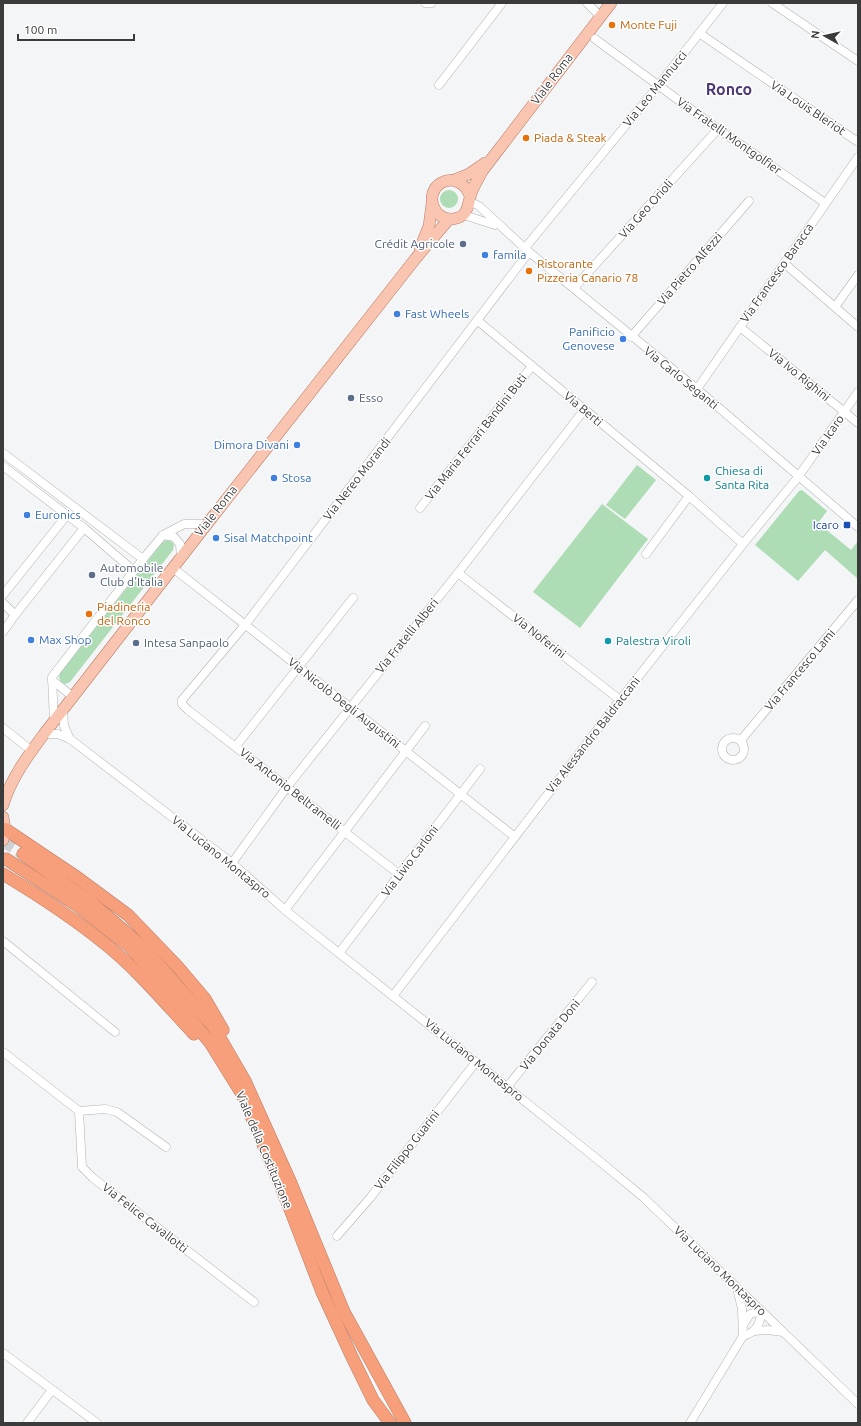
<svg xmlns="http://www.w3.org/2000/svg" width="861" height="1426" font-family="Ubuntu,sans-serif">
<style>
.green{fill:#addcb5}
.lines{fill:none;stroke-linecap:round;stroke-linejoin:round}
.highway-tunnel{stroke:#cfd0d2;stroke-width:12;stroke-dasharray:12 6;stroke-linecap:butt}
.minor-casing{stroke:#b0b1b2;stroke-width:9}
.major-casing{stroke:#b57c65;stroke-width:12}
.highway-casing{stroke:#b57c65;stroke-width:13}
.minor{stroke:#fff;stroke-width:8}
.major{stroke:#fac5b0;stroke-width:11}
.highway{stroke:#f79f7b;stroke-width:12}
.food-dot{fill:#e8710a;stroke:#fff;stroke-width:1.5}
.service-dot{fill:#5c6f8a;stroke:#fff;stroke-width:1.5}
.shop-dot{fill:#3f7fe0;stroke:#fff;stroke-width:1.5}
.culture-dot{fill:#0f9aa8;stroke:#fff;stroke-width:1.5}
.transit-dot{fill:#1a4fb4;stroke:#fff;stroke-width:1.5}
.labels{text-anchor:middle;stroke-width:3;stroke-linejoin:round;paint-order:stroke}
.food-label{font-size:12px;fill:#c56008;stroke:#fff;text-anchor:start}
.street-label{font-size:12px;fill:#3b3b3c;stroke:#fff}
.service-label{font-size:12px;fill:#4e5e75;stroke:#fff;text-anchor:start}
.shop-label{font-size:12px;fill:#366cbe;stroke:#fff;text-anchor:start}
.culture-label{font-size:12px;fill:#0d838f;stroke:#fff;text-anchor:start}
.transit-label{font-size:12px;fill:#164399;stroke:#fff;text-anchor:end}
.district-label{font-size:16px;font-weight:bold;fill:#4c3975;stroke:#fff}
</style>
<rect width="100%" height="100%" fill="#f4f5f7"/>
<g class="green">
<circle cx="449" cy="199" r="9"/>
<path d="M637,465L656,480L625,519L606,505Z"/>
<path d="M802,490L827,511L818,523L851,550L858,541V579L825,550L798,581L755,545L799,491Z"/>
<path d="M602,504L648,539L580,628L533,592Z"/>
<path d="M166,540L171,541L174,545L173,550L70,682L65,684L61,682L59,677L60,673L162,543Z"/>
</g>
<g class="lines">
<path class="highway-tunnel" d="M3,841L23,854"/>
<defs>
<g id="minor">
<path d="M425,3H432"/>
<path d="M587,3L600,16"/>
<path d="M772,3L858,61"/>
<path d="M699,33L858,142"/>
<path d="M595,39L718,129L825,203"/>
<path d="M439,85L502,3"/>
<path d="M471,202L479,206L529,252L697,389L858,527"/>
<path d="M464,215L495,225"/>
<path d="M525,248L658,86L723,3"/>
<path d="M785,264L858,327"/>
<path d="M574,288L718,129"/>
<path d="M835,307L858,275"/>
<path d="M478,321L689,496L743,544"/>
<path d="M740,327L858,423"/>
<path d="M631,337L749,201"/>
<path d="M697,389L858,157"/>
<path d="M3,453L143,559"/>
<path d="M3,466L84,528L134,571"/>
<path d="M420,508L532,366"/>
<path d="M163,535L174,537L180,544L181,558"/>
<path d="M646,554L689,496"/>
<path d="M173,568L515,837"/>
<path d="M458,573L620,700"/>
<path d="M3,595L67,515"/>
<path d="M3,603L15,615L84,528"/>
<path d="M3,632L15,615"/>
<path d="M52,680L73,697"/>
<path d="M63,710L64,726L70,739"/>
<path d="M54,721L52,677L143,559L163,535L184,524H207"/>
<path d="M3,728L32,751"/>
<path d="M44,734H58L70,739L232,863L285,910L597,1159L643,1197L858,1404"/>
<circle cx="733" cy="749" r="11"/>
<path d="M741,740L858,600"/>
<path d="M236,746L353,598"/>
<path d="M232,863L287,787L458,573L584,410"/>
<path d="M400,875L188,710L182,704V700L245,625L529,252"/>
<path d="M285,910L425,726"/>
<path d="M3,941L115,1032"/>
<path d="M339,953L480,769"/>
<path d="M393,996L620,700L743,544L798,477L858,392"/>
<path d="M3,1052L79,1111L105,1109L117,1112L166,1147"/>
<path d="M507,1087L592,982"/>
<path d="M79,1111L82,1167L93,1178L254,1302"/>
<path d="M337,1236L370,1198L476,1062"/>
<path d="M743,1325L750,1314L761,1311"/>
<path d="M754,1331L768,1330L783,1332"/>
<path d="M743,1336C756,1333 761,1323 761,1311"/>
<path d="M3,1353L97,1423"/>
<path d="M27,1423L52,1390"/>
<path d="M690,1423L743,1336L742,1309L737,1288"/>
</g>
<g id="major">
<path d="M454,180L469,174L485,163"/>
<path d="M470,196C466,184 454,176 441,183C424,193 433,221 453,219C470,217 467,203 472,191C475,184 479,177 483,170L611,3"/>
<path d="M420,248L429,226L432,203"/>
<path d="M3,805C11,778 27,757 44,734L207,524L416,258L449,219"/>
<path d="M3,817L5,829L3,840"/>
</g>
<g id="highway">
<path d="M5,829L78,878L128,915L177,966L205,999L223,1030"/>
<path d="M23,854L92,903L144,948L213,1026L245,1081L290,1181L344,1312L405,1423"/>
<path d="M6,859L75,904L130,947L172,995L211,1044L242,1094L290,1209L322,1292L352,1357L373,1400L390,1423"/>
<path d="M3,874C38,895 72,917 104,943C137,969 165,1003 194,1034"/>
</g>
</defs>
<use href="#minor" class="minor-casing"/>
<use href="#major" class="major-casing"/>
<use href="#highway" class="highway-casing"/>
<use href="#minor" class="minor"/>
<use href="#major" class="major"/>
<use href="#highway" class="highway"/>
</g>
<g class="food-dot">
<circle cx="612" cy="25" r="4"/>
<circle cx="526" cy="138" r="4"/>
<circle cx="529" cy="271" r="4"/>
<circle cx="89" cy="614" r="4"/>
</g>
<g class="service-dot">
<circle cx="463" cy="244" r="4"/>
<circle cx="351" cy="398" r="4"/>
<circle cx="92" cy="575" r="4"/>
<circle cx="136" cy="643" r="4"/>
</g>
<g class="shop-dot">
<circle cx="485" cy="255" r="4"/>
<circle cx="397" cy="314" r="4"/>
<circle cx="623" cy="339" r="4"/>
<circle cx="297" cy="445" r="4"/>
<circle cx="274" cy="478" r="4"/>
<circle cx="27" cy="515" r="4"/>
<circle cx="216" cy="538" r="4"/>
<circle cx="31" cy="640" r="4"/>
</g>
<g class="culture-dot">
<circle cx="707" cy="478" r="4"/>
<circle cx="608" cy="641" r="4"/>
</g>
<rect class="transit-dot" x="843" y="521" width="8" height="8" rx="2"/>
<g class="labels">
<g class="food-label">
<text x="620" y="29">Monte Fuji</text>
<text x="534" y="142">Piada &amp; Steak</text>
<text x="537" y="268">Ristorante<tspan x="537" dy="14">Pizzeria Canario 78</tspan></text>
<text x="97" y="611">Piadineria<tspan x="97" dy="14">del Ronco</tspan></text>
</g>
<g class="street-label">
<text transform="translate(552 79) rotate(-53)" y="4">Viale Roma</text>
<text transform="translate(655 89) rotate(-51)" y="4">Via Leo Mannucci</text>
<text transform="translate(808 108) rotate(34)" y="4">Via Louis Bleriot</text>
<text transform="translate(729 136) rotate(35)" y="4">Via Fratelli Montgolfier</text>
<text transform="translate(646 209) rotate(-48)" y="4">Via Geo Orioli</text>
<text transform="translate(690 269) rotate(-49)" y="4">Via Pietro Alfezzi</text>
<text transform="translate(777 273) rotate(-55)" y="4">Via Francesco Baracca</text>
<text transform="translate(799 375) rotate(39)" y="4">Via Ivo Righini</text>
<text transform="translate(681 378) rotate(39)" y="4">Via Carlo Seganti</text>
<text transform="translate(583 409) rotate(40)" y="4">Via Berti</text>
<text transform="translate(828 435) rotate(-55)" y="4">Via Icaro</text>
<text transform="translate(476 437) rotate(-52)" y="4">Via Maria Ferrari Bandini Buti</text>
<text transform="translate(357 479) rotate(-52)" y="4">Via Nereo Morandi</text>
<text transform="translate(216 511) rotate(-52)" y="4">Viale Roma</text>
<text transform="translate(407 636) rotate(-51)" y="4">Via Fratelli Alberi</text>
<text transform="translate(539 636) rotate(38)" y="4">Via Noferini</text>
<text transform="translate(800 670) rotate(-50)" y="4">Via Francesco Lami</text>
<text transform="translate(344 703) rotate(38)" y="4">Via Nicolò Degli Augustini</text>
<text transform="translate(593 735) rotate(-52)" y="4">Via Alessandro Baldraccani</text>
<text transform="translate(290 789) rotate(38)" y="4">Via Antonio Beltramelli</text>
<text transform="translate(221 857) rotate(39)" y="4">Via Luciano Montaspro</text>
<text transform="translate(410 861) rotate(-53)" y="4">Via Livio Carloni</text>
<text transform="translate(550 1035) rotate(-51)" y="4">Via Donata Doni</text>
<text transform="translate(474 1060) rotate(39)" y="4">Via Luciano Montaspro</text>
<text transform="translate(264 1150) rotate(67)" y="4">Viale della Costituzione</text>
<text transform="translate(407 1150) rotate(-52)" y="4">Via Filippo Guarini</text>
<text transform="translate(145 1218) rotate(38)" y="4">Via Felice Cavallotti</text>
<text transform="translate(720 1271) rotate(44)" y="4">Via Luciano Montaspro</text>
</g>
<g class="service-label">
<text x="455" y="248" text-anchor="end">Crédit Agricole</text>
<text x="359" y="402">Esso</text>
<text x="100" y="572">Automobile<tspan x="100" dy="14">Club d'Italia</tspan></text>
<text x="144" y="647">Intesa Sanpaolo</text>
</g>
<g class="shop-label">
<text x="493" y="259">famila</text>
<text x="405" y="318">Fast Wheels</text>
<text x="615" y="336" text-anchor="end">Panificio<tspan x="615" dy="14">Genovese</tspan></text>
<text x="289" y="449" text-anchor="end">Dimora Divani</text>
<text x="282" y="482">Stosa</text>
<text x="35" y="519">Euronics</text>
<text x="224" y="542">Sisal Matchpoint</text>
<text x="39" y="644">Max Shop</text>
</g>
<g class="culture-label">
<text x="715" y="475">Chiesa di<tspan x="715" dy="14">Santa Rita</tspan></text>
<text x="616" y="645">Palestra Viroli</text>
</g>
<g class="transit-label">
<text x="839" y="529">Icaro</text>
</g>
<g class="district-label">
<text x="729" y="95">Ronco</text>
</g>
</g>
<rect width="861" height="1426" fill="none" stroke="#3b3b3c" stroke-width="8"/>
<g transform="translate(825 36) rotate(278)" stroke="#ffffff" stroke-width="3" paint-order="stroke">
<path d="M0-3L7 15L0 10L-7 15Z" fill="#3b3b3c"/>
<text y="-6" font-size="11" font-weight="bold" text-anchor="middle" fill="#3b3b3c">N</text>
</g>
<path d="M18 34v6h116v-6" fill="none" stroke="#3b3b3c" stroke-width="2"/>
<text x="24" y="34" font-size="12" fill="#3b3b3c" stroke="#ffffff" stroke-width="3" paint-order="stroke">100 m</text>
</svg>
